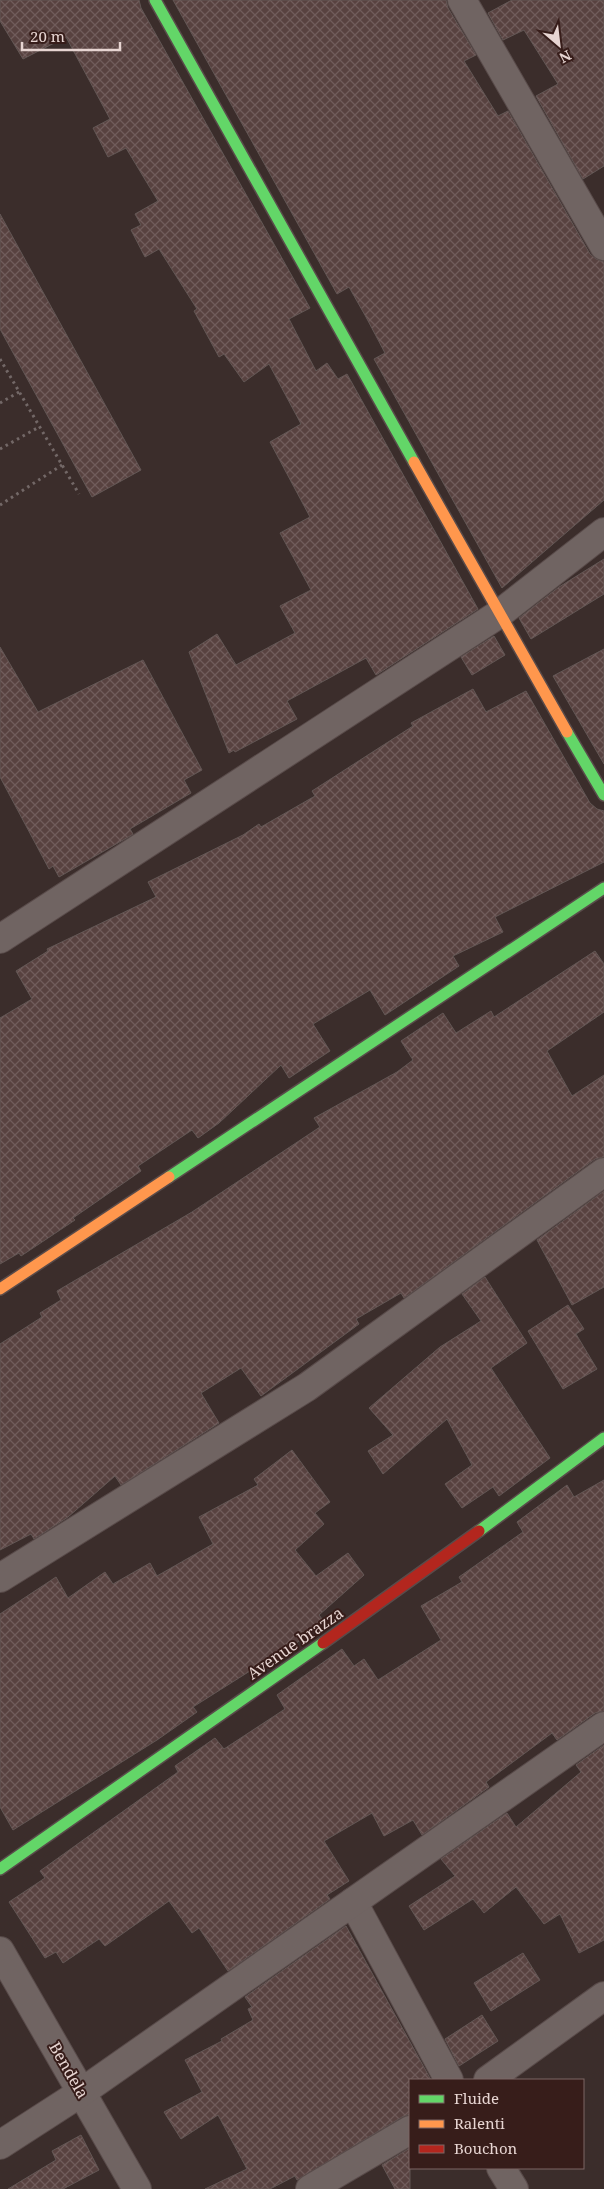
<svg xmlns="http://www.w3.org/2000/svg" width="604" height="2189" font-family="'Noto Serif',serif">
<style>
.building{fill:url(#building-cross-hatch);stroke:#635755}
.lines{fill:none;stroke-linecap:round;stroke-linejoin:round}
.street-casing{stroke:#594b4a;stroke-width:30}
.fast-casing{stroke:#594b4a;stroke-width:14}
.slow-casing{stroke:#594b4a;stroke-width:14}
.jam-casing{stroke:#594b4a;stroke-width:14}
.path{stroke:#736867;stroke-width:3;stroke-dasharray:2.5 4;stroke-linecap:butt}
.street{stroke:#706462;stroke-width:28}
.fast{stroke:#63d668;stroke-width:11}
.slow{stroke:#ff974d;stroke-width:11}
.jam{stroke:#b3261e;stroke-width:11}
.labels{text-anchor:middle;stroke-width:4;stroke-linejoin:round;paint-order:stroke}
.street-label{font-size:16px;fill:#e7d5d2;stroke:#371d1a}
</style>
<defs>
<pattern id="building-cross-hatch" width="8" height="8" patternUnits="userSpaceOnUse" patternTransform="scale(1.25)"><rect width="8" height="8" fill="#584240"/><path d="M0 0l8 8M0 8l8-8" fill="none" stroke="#705c5b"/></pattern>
</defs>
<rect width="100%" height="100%" fill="#3b2d2b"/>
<g class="building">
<path d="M0,0H139L141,8L310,308L289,319L316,371L327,363L338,379L347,374L478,609L376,675L366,658L287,701L297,719L235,752L234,750L229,753L189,652L217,634L236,665L295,633L280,606L311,590L280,533L310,517L270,442L301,424L269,364L244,382L224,354L219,357L194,311L197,309L159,249L145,257L131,230L141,225L135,214L158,201L126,148L108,157L93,128L110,119L66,37L23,59L0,21Z"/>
<path d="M173,0H446L448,8L476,55L464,61L498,116L508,111L590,254L596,259L604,262V500L502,588L374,359L385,353L366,317L349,287L337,294Z"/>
<path d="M512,0H604V166L583,179L536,96L558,84L524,30L503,40L488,13Z"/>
<path d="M0,214L141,470L92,497L0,329Z"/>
<path d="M604,559V594L531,639L519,618L559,587Z"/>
<path d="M494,636L505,655L472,675L461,657Z"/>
<path d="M0,647L38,712L143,660L202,770L184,780L191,793L130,829L133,834L130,836L59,877L53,866L49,869L0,777Z"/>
<path d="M604,649V764L553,676Z"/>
<path d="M473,689L486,712L526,691L590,803L597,809L604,811V862L495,917L503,932L453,956L459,966L385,1015L370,990L313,1024L330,1051L289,1078L281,1065L219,1123L198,1138L192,1130L138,1166L141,1171L73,1218L75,1220L21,1256L19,1253L0,1264V1018L32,999L16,971L48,951L47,949L156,897L148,882L243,835L259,824L261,827L315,796L312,791L413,726L411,723Z"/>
<path d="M595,951L604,964V1012L547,1051L572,1096L604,1075V1157L595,1159L404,1298L401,1293L356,1319L359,1324L261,1396L241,1368L201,1393L219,1423L121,1485L115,1476L68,1517L34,1539L31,1534L0,1550V1344L42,1317L40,1313L61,1300L57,1291L192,1212L320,1127L314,1118L397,1072L413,1060L401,1041L443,1013L456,1033L491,1011L494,1017Z"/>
<path d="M604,1191V1287L572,1305L537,1240Z"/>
<path d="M485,1277L527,1343L491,1368L550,1458L499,1496L493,1487L462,1508L445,1484L472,1465L447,1419L383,1474L368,1451L393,1435L369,1408L440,1347L481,1321L462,1294Z"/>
<path d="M568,1305L584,1329L576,1334L597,1369L563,1389L528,1331Z"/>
<path d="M292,1450L330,1502L315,1513L324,1524L295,1550L316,1576L348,1553L364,1575L319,1615L325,1623L262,1667L261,1664L193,1707L197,1712L157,1740L13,1830L0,1807V1614L56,1577L68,1598L105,1572L113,1584L150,1563L157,1576L213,1544L199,1517L258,1485L254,1479Z"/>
<path d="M604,1480V1711L595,1713L557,1740L552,1733L486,1782L489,1787L422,1835L413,1820L384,1836L372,1813L324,1841L349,1881L327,1895L330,1899L228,1971L199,1928L192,1933L169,1901L105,1946L99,1939L63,1963L56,1952L45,1958L9,1902L45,1878L40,1871L178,1772L175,1766L215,1738L224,1749L285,1709L277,1695L342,1649L354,1666L364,1659L378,1680L441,1640L421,1606L462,1582L459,1577L523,1532L517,1522L567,1485L574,1497Z"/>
<path d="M604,1745V1940L579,1953L560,1914L544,1924L516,1887L484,1913L473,1899L424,1930L409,1906L455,1876L441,1859L507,1813L516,1827L581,1772L576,1765Z"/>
<path d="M346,1926L431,2080H410V2114L402,2117L297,2180L295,2176L270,2189H205L247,2169L218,2115L181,2139L164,2112L202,2092L185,2060L222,2041L221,2039L253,2020L248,2009L252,2007L245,1997Z"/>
<path d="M523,1953L540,1980L491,2011L474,1983Z"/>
<path d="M482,2015L498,2041L459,2066L445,2039Z"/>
<path d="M81,2135L99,2170L63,2189H8L56,2160L52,2151Z"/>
<path d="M410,2148V2189H395L382,2165Z"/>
</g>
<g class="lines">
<defs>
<g id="street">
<path d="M462,0L604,246"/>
<path d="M0,939L499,614L604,532"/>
<path d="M0,1578L307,1387L604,1172"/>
<path d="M353,1902L449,2080"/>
<path d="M0,1951L137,2189"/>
<path d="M488,2080L604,1996"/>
<path d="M0,2145L82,2092L604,1726"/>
<path d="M501,2168L514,2189"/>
<path d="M310,2189L410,2130"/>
</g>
<g id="fast">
<path d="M155,0L414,462"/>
<path d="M567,732L604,795"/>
<path d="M169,1177L604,888"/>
<path d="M479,1531L604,1438"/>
<path d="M0,1869L323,1643"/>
</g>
<g id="slow">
<path d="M414,462L567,732"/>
<path d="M0,1289L169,1177"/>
</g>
<path id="jam" d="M323,1643L479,1531"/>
</defs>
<use href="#street" class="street-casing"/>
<use href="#fast" class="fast-casing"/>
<use href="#slow" class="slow-casing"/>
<use href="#jam" class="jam-casing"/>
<g class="path">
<path d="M0,359L79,494"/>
<path d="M0,403L19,392"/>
<path d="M0,449L39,427"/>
<path d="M0,505L62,465"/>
</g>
<use href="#street" class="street"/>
<use href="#fast" class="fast"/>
<use href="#slow" class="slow"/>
<use href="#jam" class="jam"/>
</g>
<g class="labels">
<g class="street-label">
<text transform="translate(295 1643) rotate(-35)" y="6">Avenue brazza</text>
<text transform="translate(69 2070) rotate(60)" y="6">Bendela</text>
</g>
</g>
<rect x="409" y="2079" width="175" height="90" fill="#371d1a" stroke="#7d6764"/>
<rect x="419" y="2095" width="25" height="8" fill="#63d668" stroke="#7d6764"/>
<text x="454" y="2104" font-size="15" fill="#e7d5d2">Fluide</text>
<rect x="419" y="2120" width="25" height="8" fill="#ff974d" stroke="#7d6764"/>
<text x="454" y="2129" font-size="15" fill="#e7d5d2">Ralenti</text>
<rect x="419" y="2145" width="25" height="8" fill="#b3261e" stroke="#7d6764"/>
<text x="454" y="2154" font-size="15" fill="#e7d5d2">Bouchon</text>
<g transform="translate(559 45) rotate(152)" stroke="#371d1a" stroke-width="4" paint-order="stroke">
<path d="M0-4L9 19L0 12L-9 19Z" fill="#e7d5d2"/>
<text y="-8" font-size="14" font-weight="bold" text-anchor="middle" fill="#e7d5d2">N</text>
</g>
<path d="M22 42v8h98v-8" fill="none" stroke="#e7d5d2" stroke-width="2.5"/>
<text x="30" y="42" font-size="15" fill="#e7d5d2" stroke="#371d1a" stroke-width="4" paint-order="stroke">20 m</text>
</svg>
